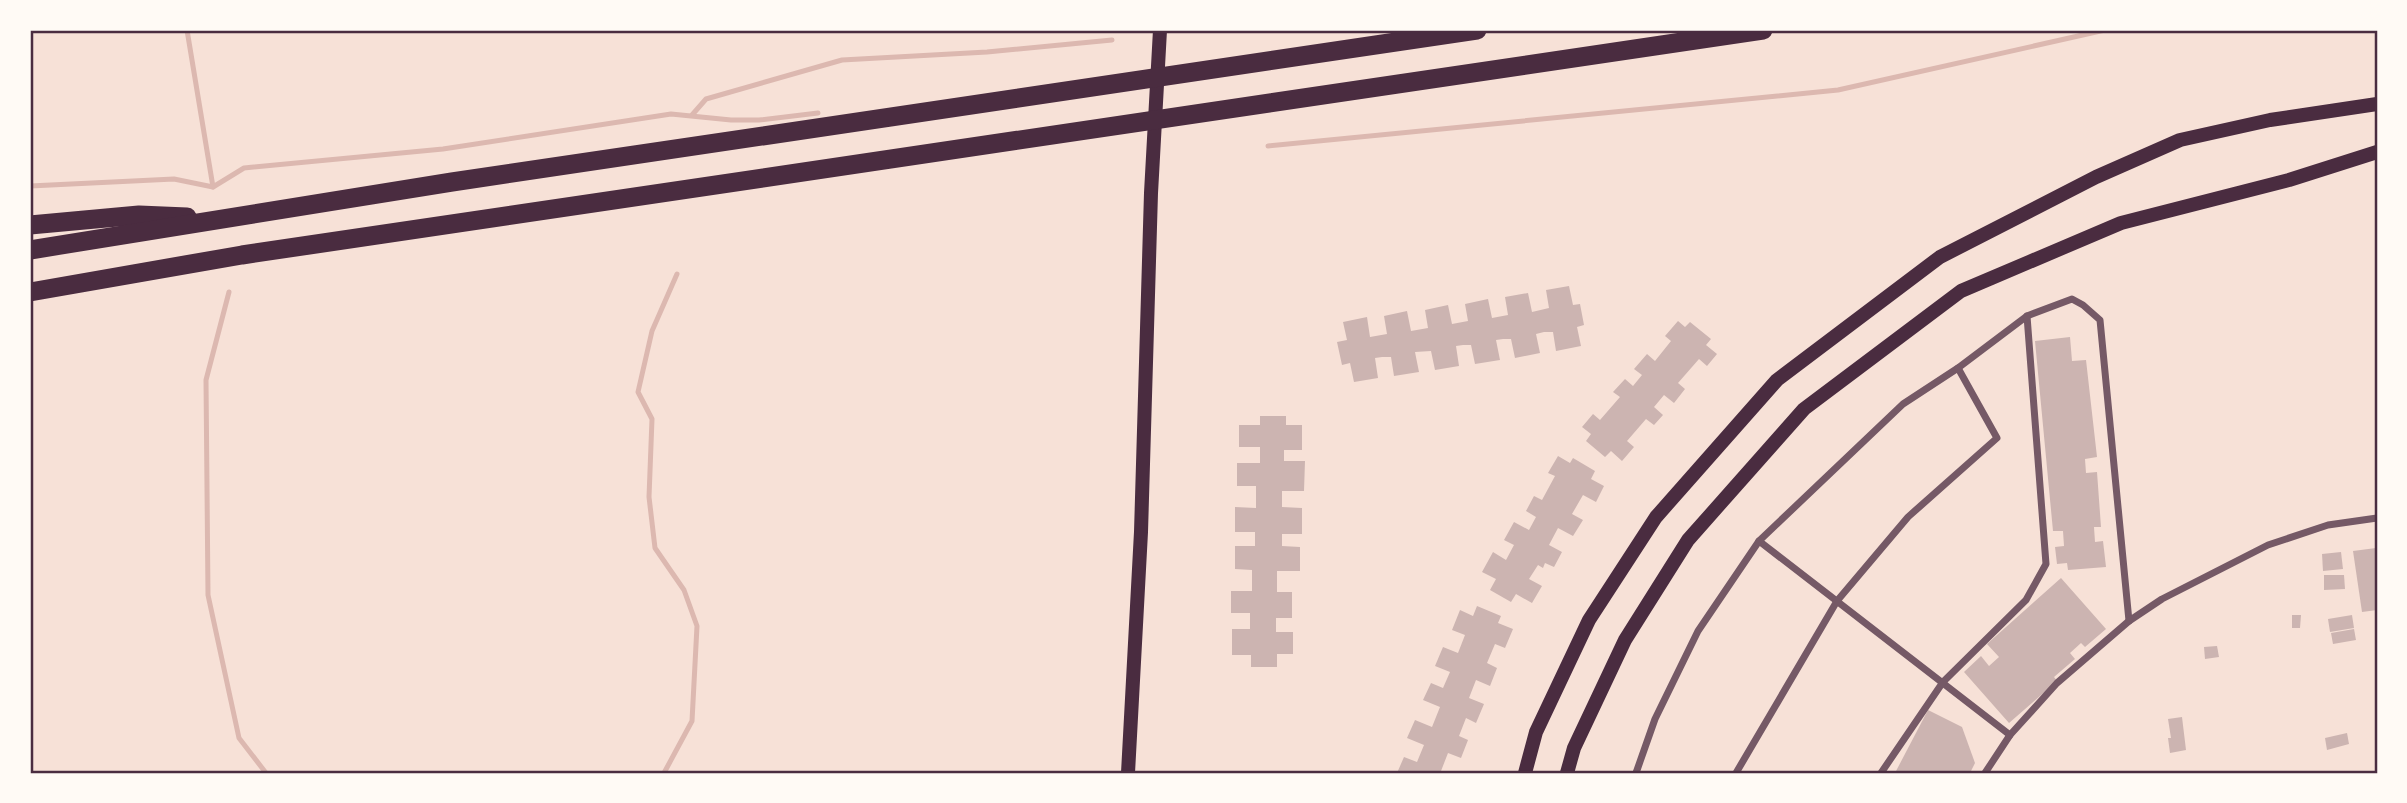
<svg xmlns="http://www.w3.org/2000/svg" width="2407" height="803" font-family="Jost,sans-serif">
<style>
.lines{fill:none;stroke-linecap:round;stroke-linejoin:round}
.stream{stroke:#dcb8b0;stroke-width:5}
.building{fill:#ccb4b1}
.minor{stroke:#755966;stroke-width:7}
.secondary{stroke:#4a2c40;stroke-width:14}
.motorway{stroke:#4a2c40;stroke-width:19}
.neatline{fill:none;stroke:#4a2c40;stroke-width:2.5}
</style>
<rect width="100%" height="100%" fill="#f7e1d7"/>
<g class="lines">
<g class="stream">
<path d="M187,30L213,187"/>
<path d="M692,115L706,99L842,60L987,52L1112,40"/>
<path d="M1268,146L1838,90L2105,30"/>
<path d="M30,186L174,179L213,187L244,168L443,149L671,114L731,120H759L818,113"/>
<path d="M229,292L206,380L208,595L239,738L266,773"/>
<path d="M664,773L692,721L697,626L684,590L655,548L649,497L652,419L638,392L652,331L677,274"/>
</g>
</g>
<g class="building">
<path d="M1569,286L1573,305L1580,304L1584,325L1577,327L1581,346L1556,351L1553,332H1544L1536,334L1540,353L1515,358L1511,339H1503L1496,340L1500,360L1475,364L1471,345H1463L1456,346L1459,366L1435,370L1431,351L1415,352L1419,372L1394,376L1391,357H1382L1375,358L1378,378L1354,382L1350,363L1342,365L1337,342L1347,340L1343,322L1367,317L1370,337L1387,334L1384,316L1407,311L1411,331L1428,328L1425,310L1448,305L1452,324L1468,321L1465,304L1488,299L1492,318L1508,315L1505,297L1528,293L1532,312L1549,308L1546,290Z"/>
<path d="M1678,321L1685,327L1690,322L1711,339L1706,345L1717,354L1707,366L1699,359L1678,383L1685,389L1674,403L1664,395L1654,407L1663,415L1654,425L1646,419L1627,441L1634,447L1622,461L1611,451L1605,457L1586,441L1591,434L1582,427L1593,414L1600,420L1620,397L1613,392L1625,379L1633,386L1642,375L1634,369L1647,354L1655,361L1671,341L1665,336Z"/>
<path d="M2070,337L2072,361L2086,360L2097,457L2085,459L2086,473L2097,472L2101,527H2094L2095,542L2103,541L2106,567L2068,570L2067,563L2057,564L2055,547L2064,546L2063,531H2053L2035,341Z"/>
<path d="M1260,416H1286V425H1302V450H1284V461H1305L1304,491H1282V507L1302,508V534H1282V546L1300,547V571H1277V592H1292V618H1276V632H1293V654H1277V667H1251V655H1232V629H1250V613H1231V591H1252V570L1235,569V546H1255V532H1235V507L1256,508V486H1237V463H1260V447H1239V425H1260Z"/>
<path d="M1558,456L1570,463L1573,458L1595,471L1591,479L1604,486L1596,502L1583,495L1572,514L1583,520L1573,536L1558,528L1549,545L1562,552L1554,567L1545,563L1543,568L1538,565L1529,579L1542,586L1532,603L1516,594L1511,602L1490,590L1496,579L1482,572L1493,552L1506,560L1514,545L1504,540L1514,522L1529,530L1536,517L1526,511L1534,496L1542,500L1555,476L1548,473Z"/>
<path d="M2376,548L2377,610L2362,612L2353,551Z"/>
<path d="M2341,552L2343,569L2323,571L2322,554Z"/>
<path d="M2324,575H2344L2345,589L2324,590Z"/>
<path d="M2061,578L2106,629L2085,647L2081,643L2070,653L2075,659L2054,677L2057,681L2009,723L1964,672L1981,656L1989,666L1999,657L1987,644Z"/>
<path d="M1477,606L1501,616L1498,623L1513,629L1505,648L1495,644L1487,663L1497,668L1490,686L1476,680L1469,698L1484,704L1476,723L1466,718L1459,736L1468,740L1461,758L1448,753L1441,771L1448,773H1397L1404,757L1417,762L1424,745L1407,738L1415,720L1432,727L1440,707L1423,700L1431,683L1443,688L1450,672L1435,666L1443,647L1458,653L1465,635L1452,630L1460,610L1473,616Z"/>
<path d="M2292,615H2301L2300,628H2292Z"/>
<path d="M2352,615L2354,628L2330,632L2328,619Z"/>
<path d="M2354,629L2356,640L2333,644L2331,633Z"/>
<path d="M2217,646L2219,657L2205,659L2204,647Z"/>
<path d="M1928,710L1962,727L1975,763L1970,773H1895Z"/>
<path d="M2182,717L2186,750L2170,753L2168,738H2171L2168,719Z"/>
<path d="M2347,733L2349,744L2327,750L2325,738Z"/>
</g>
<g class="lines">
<g class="minor">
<path d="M1759,541L2010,735"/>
<path d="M1636,773L1655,719L1698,631L1759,541L1903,404L1958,368L2027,316L2072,299L2083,305L2100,320L2129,621"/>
<path d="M1736,773L1837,601L1908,517L1997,438L1958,368"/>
<path d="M1881,773L1943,682L2026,600L2046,564L2027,316"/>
<path d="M1985,773L2010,735L2057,683L2129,621L2162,599L2268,545L2328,525L2377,518"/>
</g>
<g class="secondary">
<path d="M1128,773L1141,532L1151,193L1160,30"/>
<path d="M1525,773L1536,732L1589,620L1656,517L1777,380L1940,257L2096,177L2180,140L2270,120L2377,104"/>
<path d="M1567,773L1574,748L1625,640L1688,540L1804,409L1961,291L2121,223L2289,180L2377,152"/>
</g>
<g class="motorway">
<path d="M30,225L139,215L187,217"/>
<path d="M30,250L452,182L1477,30"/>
<path d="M30,292L242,255L1763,30"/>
</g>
</g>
<rect width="2407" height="803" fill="none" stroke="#fffaf5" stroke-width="63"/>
<rect x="32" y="32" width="2344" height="740" class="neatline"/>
</svg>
